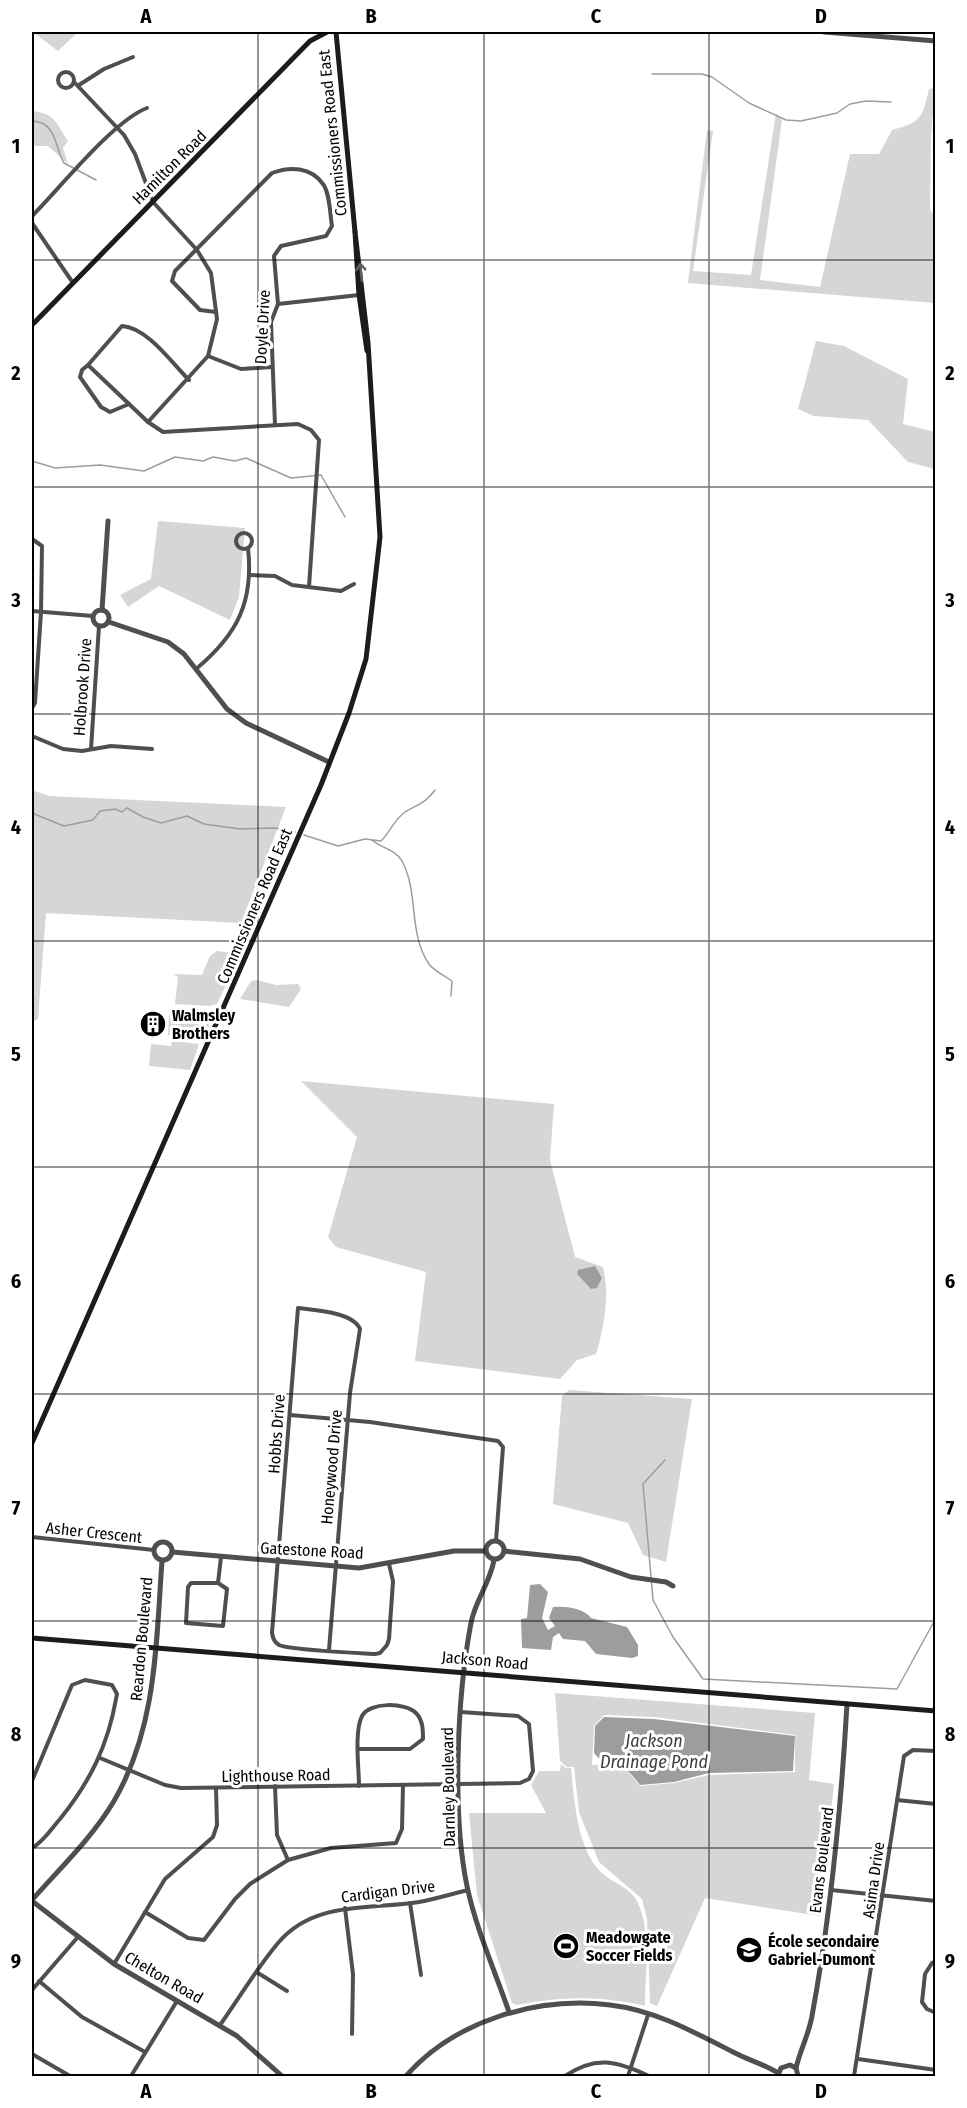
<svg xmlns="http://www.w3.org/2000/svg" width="967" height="2108" font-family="'Fira Sans Condensed',sans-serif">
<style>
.green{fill:#d6d6d6;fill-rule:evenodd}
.water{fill:#9d9d9d}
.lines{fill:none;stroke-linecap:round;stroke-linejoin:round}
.stream{stroke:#9d9d9d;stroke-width:1.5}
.minor{stroke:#4f4f4f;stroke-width:4}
.tertiary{stroke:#4f4f4f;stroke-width:5}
.secondary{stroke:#1c1c1c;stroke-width:5}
.oneway{stroke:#606060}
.grid{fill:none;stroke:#000;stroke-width:1.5;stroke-opacity:0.55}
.labels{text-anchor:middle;stroke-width:6;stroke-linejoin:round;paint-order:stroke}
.street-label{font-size:16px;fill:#000;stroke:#fff}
.poi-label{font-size:16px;font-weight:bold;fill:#000;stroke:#fff;text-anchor:start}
.water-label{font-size:18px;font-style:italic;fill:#3e3e3e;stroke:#fff}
.neatline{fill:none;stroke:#000;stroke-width:2}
.grid-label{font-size:20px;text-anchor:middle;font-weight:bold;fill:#000}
</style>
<rect width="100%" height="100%" fill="#fff"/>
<g class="green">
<path d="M33,32H78L58,51Z"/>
<path d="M935,88L931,137L930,210L935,217V303L688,283L707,130L713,131L693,271L751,275L776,113L782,120L760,280L820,287L850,154H879L892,130C922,122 922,118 929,89Z"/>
<path d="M32,111C55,113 56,123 68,141L63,148L68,164L48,146H35L32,141Z"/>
<path d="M816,341L844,346L908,379L903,424L935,432V469L908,462L868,420L814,416L798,409Z"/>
<path d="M158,521L245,528L239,597L230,620L159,586L128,607L120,595L151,579Z"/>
<path d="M32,790L49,796L286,807L241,923L46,913L38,1019L32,1023Z"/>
<path d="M217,951L241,954L217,1004L210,1006L175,1004L178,977L173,974L202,975L210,956Z"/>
<path d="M256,980L276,985L298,984L301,989L289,1007L240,999L251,981Z"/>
<path d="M175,1010L212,1013L207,1032L202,1038L168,1035L169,1014H174Z"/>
<path d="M172,1041L199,1044L190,1070L149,1066L151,1044L171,1046Z"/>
<path d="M301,1081L554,1104L550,1160L575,1257L603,1267C610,1293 604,1328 596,1354L577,1360L560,1379L415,1361L426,1272L336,1247L328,1237L357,1137Z"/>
<path d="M569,1390L692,1399L666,1562L643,1555L628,1523L553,1504L562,1396Z"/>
<path d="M555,1693L815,1713L809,1780L834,1784L820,1916L705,1898L657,2006L650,2003L647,1919L642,1899L599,1862L579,1812L574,1767H567L560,1761ZM604,1715L654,1717L795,1735V1772L709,1775L674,1783L640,1786C622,1763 620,1764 592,1765L594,1726Z"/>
<path d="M561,1764L566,1768H571C574,1798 577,1845 598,1869C609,1882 629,1886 637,1901C652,1931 645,1974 645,2006C602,1996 561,1996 517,2005L512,2003L477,1895L469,1813H546L531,1785L539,1771H560Z"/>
</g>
<g class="water">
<path d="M595,1266L602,1278L597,1288L591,1289L577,1274L578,1270Z"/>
<path d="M540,1584L548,1592L542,1618L548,1630L555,1626L549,1618L553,1607C565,1606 584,1608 591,1618L627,1627L638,1645V1656L632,1658L596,1654L585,1641L563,1639L559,1633L553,1637L551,1650L522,1648L521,1619L527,1618L530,1585Z"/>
<path d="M604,1717L654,1719L795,1736L793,1771L709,1773L674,1782L640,1785C629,1770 621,1763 602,1762L594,1753L595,1726Z"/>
</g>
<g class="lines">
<g class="stream">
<path d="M652,74H702L712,77L749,103L786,120L801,121L837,113L850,104L866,101L891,102"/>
<path d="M32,121C57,122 54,146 64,163L96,180"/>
<path d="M32,461L55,468L100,465L144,471L175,457L203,461L213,457L235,461L246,458L291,478L321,475L345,517"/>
<path d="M32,813L64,826L93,820L100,811L115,809L122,812L127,808L143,817L161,823L187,816L204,824L240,829L275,828L295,832"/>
<path d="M304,835L338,846L365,839L381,841C390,832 394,820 405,812C418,804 426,803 435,790"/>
<path d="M372,840C381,848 395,849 402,861C419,892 408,934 429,964C434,971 445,976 452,981L451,996"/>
<path d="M665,1460L643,1484L653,1600L673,1637L703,1679L897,1689L936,1618"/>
</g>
<g class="minor">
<circle cx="66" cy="80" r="8"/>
<path d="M74,82L124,135L135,154L153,202L197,250L211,273L217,319L208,356L148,422"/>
<path d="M79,85L104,69L133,57"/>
<path d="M32,216C60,188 113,121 147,108"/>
<path d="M32,223L73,283"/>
<path d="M278,304L359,295"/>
<path d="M216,312L200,310L172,281L175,271L272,173C290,166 311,167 323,184C330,193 330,215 332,226L326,236L281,246L274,256L278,304L271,322L275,425"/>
<path d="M208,356L241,369L272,367"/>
<path d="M88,365L82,370L80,377L101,407L110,412L129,404"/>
<path d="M189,380C171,362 148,328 122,326L88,365L148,422L163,432L298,424L311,430L319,440L309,587"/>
<circle cx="244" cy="541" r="8"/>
<path d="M32,539L42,546L41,612L35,703L32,708"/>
<path d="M249,575L275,576L292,585L341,591L354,584"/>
<path d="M32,611L93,616"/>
<path d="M196,669C237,635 254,602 248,548"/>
<path d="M32,736L63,749L82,751L111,746L152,749"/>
<path d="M91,749L99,626"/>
<path d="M290,1415L370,1422L498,1441L503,1447L496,1541"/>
<path d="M32,1537L154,1550"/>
<path d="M218,1583H191L188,1587L186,1623L223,1626L227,1589L218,1583L221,1557"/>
<path d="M329,1650L350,1393L360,1329C353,1312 314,1310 298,1308L272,1633C273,1638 274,1642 279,1645C289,1650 359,1653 375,1654L380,1653L387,1645L389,1639L393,1581L389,1564"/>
<path d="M359,1749H410L423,1739C423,1730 423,1720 416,1713C405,1702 369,1702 362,1716C354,1732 359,1768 359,1786"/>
<path d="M100,1758L165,1785L181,1788L520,1783L529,1779L533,1771L529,1724L518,1716L461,1712"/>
<path d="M32,1781L72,1685L85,1680L112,1685L117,1694L116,1699C108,1745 90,1782 60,1819C51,1829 44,1841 32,1848"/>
<path d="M275,1786L277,1835L288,1860"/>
<path d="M897,1800L936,1804"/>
<path d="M831,1890L936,1901"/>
<path d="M410,1903L421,1975"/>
<path d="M345,1908L353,1974L352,2034"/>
<path d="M145,1912L188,1938L204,1940L235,1899L250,1884L288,1860L331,1848L396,1843L402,1829L403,1785"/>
<path d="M936,1961L932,1963L925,1974L922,2002L927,2009L936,2013"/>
<path d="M114,1964L165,1879L213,1837L217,1825L216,1788"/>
<path d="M258,1973L287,1991"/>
<path d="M39,1981L82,2017L145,2052"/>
<path d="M32,1990L77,1938"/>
<path d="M220,2025C239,1998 257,1968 278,1943C314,1900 370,1910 419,1902C435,1899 452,1894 468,1890"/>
<path d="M32,2054L70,2076"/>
<path d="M858,2059L936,2070"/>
<path d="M131,2076L177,2001"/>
<path d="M565,2076C596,2055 617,2061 649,2076"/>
<path d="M628,2076L648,2015"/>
<path d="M854,2076L904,1756L913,1750L936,1751"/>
</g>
<g class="tertiary">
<path d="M824,32L936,41"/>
<circle cx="101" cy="618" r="8"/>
<path d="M102,610L108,521"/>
<path d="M109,622L168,642L184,654L227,709L246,723L329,762"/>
<circle cx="495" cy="1550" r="9"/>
<circle cx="163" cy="1551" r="9"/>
<path d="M504,1551L580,1559L631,1577L666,1582L673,1586"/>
<path d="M172,1552L359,1568L454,1551H486"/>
<path d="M494,1560C490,1583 475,1601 471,1623C457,1697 452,1814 467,1886C476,1929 495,1971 509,2012"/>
<path d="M32,1900C60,1868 92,1838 114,1801C157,1727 156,1643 162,1561"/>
<path d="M32,1901L114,1964L237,2036L282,2076"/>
<path d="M796,2068C800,2050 809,2034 812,2016C831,1913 841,1809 847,1704"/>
<path d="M778,2075L781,2068L790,2065L796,2068L798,2076"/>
<path d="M406,2076C454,2021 537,1996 610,2005C654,2010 694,2032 733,2052C748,2060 764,2064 778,2073"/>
</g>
<g class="secondary">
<path d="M336,32L355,232"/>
<path d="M32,325L310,41L327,32"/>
<path d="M32,1443L321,785L349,713L366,659L380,537L368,343L355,232L359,295L367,351"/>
<path d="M32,1638L936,1711"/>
</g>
</g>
<defs><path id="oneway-shaft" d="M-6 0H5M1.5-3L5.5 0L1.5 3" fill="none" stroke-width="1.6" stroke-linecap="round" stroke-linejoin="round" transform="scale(1.5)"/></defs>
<use class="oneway" href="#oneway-shaft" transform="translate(361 272) rotate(-95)"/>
<path class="grid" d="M258,32V2076M484,32V2076M709,32V2076M32,260H936M32,487H936M32,714H936M32,941H936M32,1167H936M32,1394H936M32,1621H936M32,1848H936"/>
<defs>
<symbol id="building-disc" viewBox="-11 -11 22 22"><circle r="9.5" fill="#000" stroke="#fff"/><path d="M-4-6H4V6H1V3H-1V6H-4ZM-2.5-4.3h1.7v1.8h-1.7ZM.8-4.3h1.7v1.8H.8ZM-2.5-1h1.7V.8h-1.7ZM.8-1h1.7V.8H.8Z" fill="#fff"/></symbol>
<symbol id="stadium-disc" viewBox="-11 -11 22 22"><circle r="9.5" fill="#000" stroke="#fff"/><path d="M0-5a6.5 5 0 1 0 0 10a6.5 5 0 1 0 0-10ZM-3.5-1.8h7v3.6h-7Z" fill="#fff"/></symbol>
<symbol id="school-disc" viewBox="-11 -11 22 22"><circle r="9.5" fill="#000" stroke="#fff"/><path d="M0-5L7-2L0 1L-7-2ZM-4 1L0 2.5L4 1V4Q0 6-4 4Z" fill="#fff"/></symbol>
</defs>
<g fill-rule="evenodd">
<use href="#building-disc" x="138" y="1009" width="30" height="30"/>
<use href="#stadium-disc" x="551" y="1931" width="30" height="30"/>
<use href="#school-disc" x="734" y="1935" width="30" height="30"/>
</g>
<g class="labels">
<g class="street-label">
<text transform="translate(332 133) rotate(-96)" y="6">Commissioners Road East</text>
<text transform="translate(169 167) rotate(-45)" y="6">Hamilton Road</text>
<text transform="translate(262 327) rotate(-87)" y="6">Doyle Drive</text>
<text transform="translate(82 687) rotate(-86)" y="6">Holbrook Drive</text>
<text transform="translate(254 906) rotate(-67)" y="6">Commissioners Road East</text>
<text transform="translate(276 1434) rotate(-86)" y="6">Hobbs Drive</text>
<text transform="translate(331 1467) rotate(-85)" y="6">Honeywood Drive</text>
<text transform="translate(94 1532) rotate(6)" y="6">Asher Crescent</text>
<text transform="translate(312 1550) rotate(3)" y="6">Gatestone Road</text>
<text transform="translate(141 1639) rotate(-85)" y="6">Reardon Boulevard</text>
<text transform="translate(485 1660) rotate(5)" y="6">Jackson Road</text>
<text transform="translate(276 1775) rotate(-1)" y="6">Lighthouse Road</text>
<text transform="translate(448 1787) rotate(-91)" y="6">Darnley Boulevard</text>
<text transform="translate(821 1860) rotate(-83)" y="6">Evans Boulevard</text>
<text transform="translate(873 1880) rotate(-82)" y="6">Asima Drive</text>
<text transform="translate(388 1891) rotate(-7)" y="6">Cardigan Drive</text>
<text transform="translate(164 1977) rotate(30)" y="6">Chelton Road</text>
</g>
<g class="poi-label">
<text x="172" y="1021">Walmsley<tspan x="172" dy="18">Brothers</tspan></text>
<text x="586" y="1943">Meadowgate<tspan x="586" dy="18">Soccer Fields</tspan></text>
<text x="768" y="1947">École secondaire<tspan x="768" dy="18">Gabriel-Dumont</tspan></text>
</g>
<g class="water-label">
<text x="654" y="1747">Jackson<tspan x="654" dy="21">Drainage Pond</tspan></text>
</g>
</g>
<rect width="967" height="2108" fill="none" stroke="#ffffff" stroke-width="66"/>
<rect x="33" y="33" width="901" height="2042" class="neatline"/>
<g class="grid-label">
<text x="146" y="23">A</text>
<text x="371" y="23">B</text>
<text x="596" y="23">C</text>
<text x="821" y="23">D</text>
<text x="16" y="153">1</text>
<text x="950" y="153">1</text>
<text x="16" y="380">2</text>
<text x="950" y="380">2</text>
<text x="16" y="607">3</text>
<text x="950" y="607">3</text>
<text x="16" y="834">4</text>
<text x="950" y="834">4</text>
<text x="16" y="1061">5</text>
<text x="950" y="1061">5</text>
<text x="16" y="1288">6</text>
<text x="950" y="1288">6</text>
<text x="16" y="1515">7</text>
<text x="950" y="1515">7</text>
<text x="16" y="1741">8</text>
<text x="950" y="1741">8</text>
<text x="16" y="1968">9</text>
<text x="950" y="1968">9</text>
<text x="146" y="2098">A</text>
<text x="371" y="2098">B</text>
<text x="596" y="2098">C</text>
<text x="821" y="2098">D</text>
</g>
</svg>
